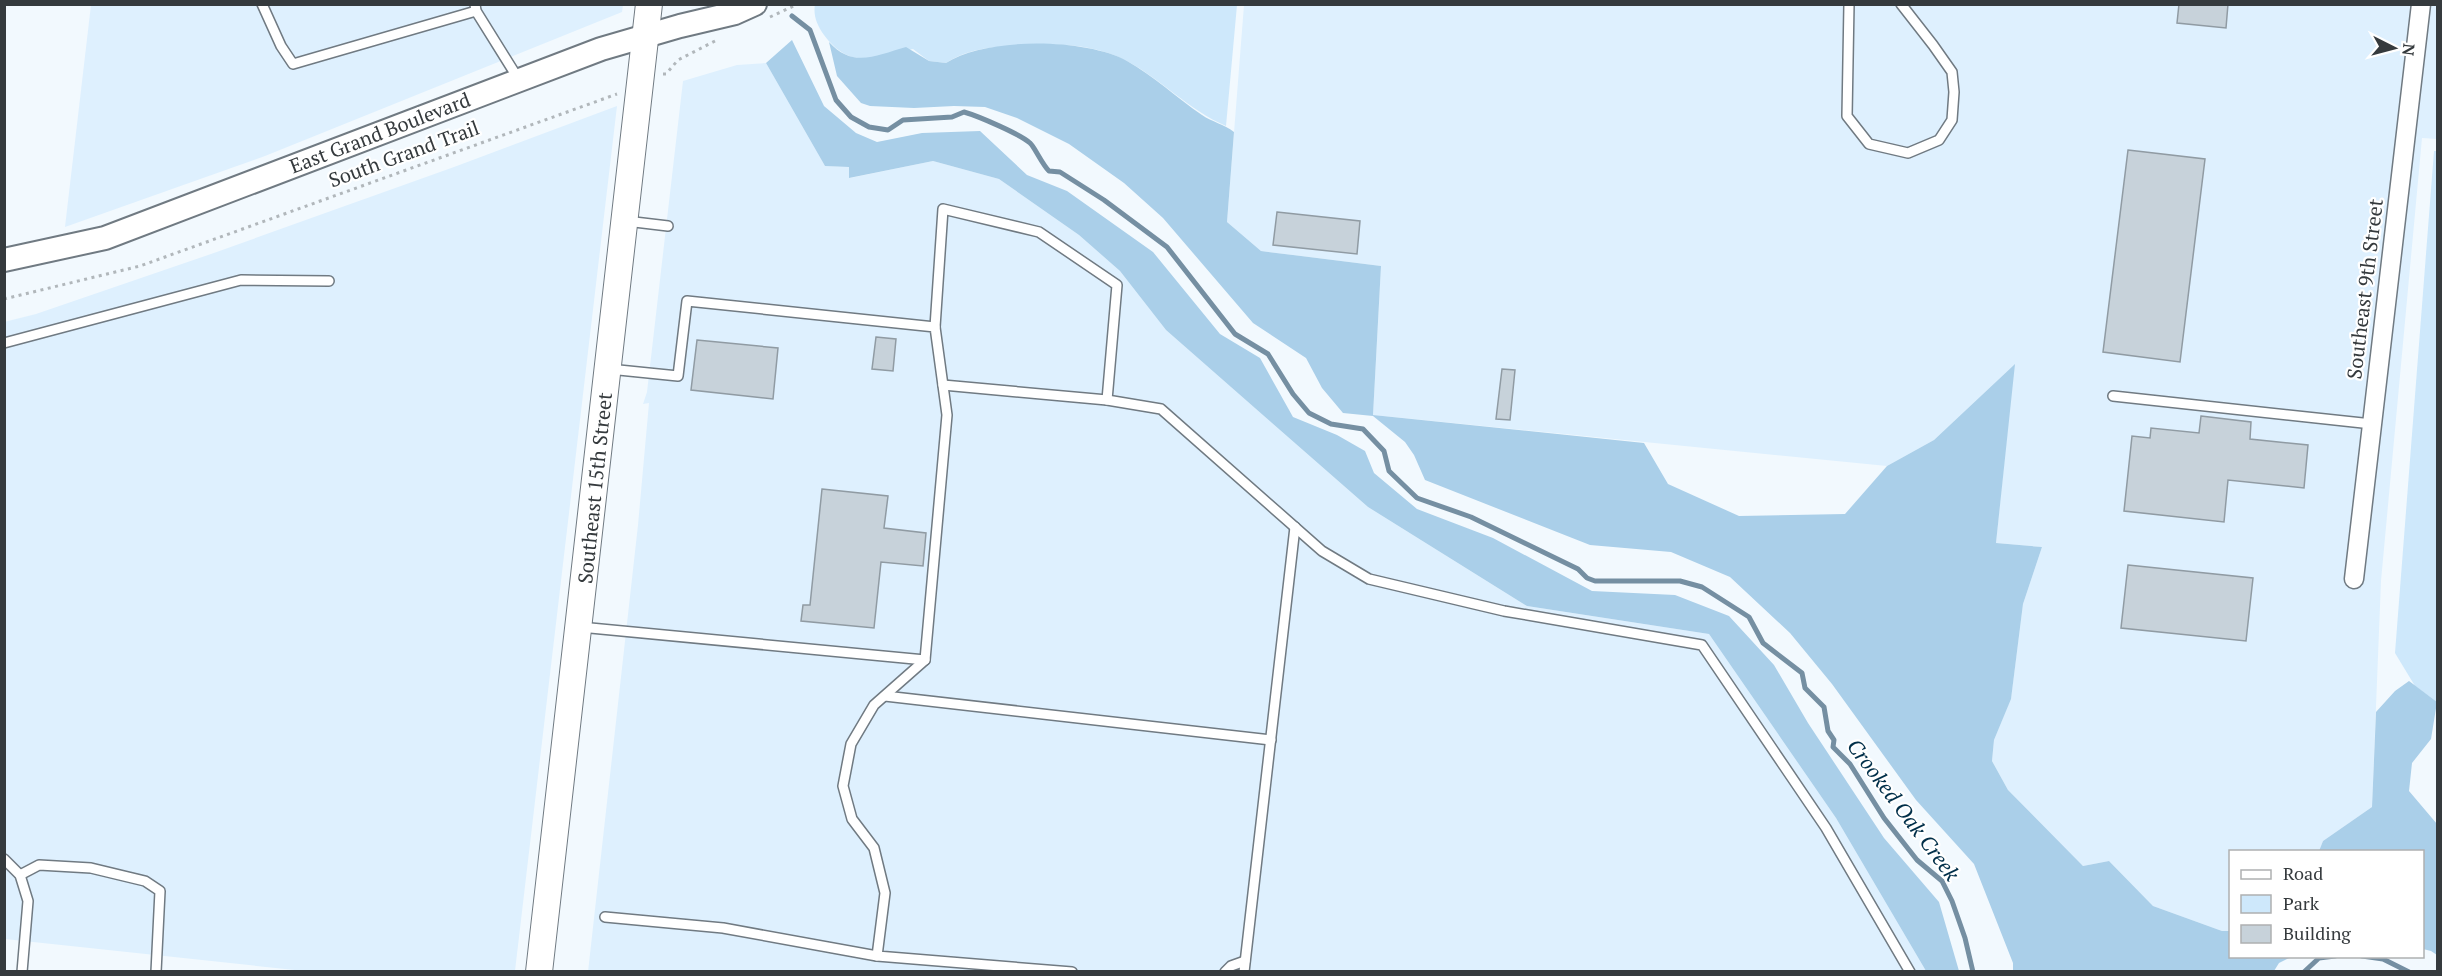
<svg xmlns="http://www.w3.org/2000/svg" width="2442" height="976" font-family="'PT Serif',serif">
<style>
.built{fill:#def0fe}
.green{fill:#cee8fb}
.forest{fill:#aacfe9}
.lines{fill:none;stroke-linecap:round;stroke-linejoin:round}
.stream{stroke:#758fa2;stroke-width:5}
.building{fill:#c7d2da;stroke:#909ba3;stroke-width:1.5}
.service-casing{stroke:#707a82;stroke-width:12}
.minor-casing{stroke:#707a82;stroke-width:21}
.tertiary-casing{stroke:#707a82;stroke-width:26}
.secondary-casing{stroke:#707a82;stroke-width:28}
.path{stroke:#b1b7bb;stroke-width:3;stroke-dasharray:3 4.5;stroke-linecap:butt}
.service{stroke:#fff;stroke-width:9}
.minor{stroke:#fff;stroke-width:18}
.tertiary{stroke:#fff;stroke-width:22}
.secondary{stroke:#fff;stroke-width:26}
.labels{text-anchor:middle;stroke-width:4.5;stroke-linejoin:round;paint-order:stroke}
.street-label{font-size:20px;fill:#353a3d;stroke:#fff}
.water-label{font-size:21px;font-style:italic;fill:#002f49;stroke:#fff}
</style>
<rect width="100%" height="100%" fill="#f2f9fe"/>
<g class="built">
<path d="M91,5H623L622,12L265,156L65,227Z"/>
<path d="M1244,5H2437V139L2422,138L2381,581L2372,807L2323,841L2319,851L2230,852V931H2222L2153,906L2109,861L2083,866L2008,790L1992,761L1994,740L2011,698L2023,604L2042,547L1996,543L2014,365L1934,440L1887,466L1373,415L1381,266L1261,251L1227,222Z"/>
<path d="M766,63L825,166L850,167V178L933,161L999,179L1079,235L1120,271L1166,330L1368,507L1527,606L1709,634L1836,818L1926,971L588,972L638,525L649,403L643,404L647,392L683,81L737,65Z"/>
<path d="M617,106L515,971H304L5,939L4,322L36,314L211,254L454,167Z"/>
</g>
<g class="green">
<path d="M815,4L1237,5L1226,126C1189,110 1162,80 1127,61C1093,43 1053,43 1016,46C990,47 968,49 946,63L929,61L913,49C875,57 851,71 824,35C817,25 813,16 815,4Z"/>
<path d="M2434,151H2438L2437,702L2415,686L2395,653Z"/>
</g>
<g class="forest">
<path d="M792,40L824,106L856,133L877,142L922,133L980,131L1027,175L1067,191L1153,252L1220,334L1260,358L1293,417L1337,435L1365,451L1374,473L1417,509L1493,538L1592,591L1675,595L1729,616L1774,665L1808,723L1884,838L1939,902L1959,971H1926L1836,818L1709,634L1527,606L1368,507L1166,330L1120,271L1079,235L999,179L933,161L849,178V167L825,166L766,63Z"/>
<path d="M829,42C853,69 877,55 906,47L929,61L946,63C986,37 1085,38 1127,61C1154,76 1177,98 1202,115C1212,122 1224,124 1234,132L1227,222L1261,251L1381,266L1373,415L1644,443L1668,484L1739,516L1845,514L1887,466L1934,440L2015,364L1996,543L2042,547L2023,604L2011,699L1994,740L1992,761L2008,790L2083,866L2109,861L2153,906L2222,931H2230V956L2291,957L2279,963L2274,971H2013V963L1974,864L1916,800L1832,684L1790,633L1730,577L1671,552L1590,545L1425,480L1414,455L1405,442L1373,416L1343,413L1322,388L1306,358L1253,323L1163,218L1124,183L1069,144L1017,118L985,107L954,106L914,108L870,106L861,103L837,76Z"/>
<path d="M2409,681L2437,702L2431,739L2412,763L2409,791L2437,824V955L2431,951L2423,949L2422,852L2319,851L2323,841L2372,807L2376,712L2395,691Z"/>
</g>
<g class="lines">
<g class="stream">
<path d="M792,16L810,30L836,100L851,117L869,127L888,130L903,120L952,117L964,112C978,116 1020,134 1030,143C1034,146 1042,164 1049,171L1060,172L1104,200L1167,247L1235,334L1268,354L1293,394L1309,413L1331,424L1363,429L1384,451L1389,471L1417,498L1471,517L1578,569L1587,578L1595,581H1680L1702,587L1749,617L1763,643L1802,673L1805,688L1824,707L1828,731L1834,740L1833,747L1850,764L1884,818L1917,860L1942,881L1952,901L1965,938L1973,972"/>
<path d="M2362,956L2383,959L2409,972"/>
<path d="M2304,972L2319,958L2335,956"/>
</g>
</g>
<g class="building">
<path d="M2179,4H2228L2226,28L2177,23Z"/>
<path d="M2128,150L2205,159L2180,362L2103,352Z"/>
<path d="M1277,212L1360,221L1357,254L1273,245Z"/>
<path d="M876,337L896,339L893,371L872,369Z"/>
<path d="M697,340L778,348L773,399L691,390Z"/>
<path d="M1502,369L1515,370L1510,420L1496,419Z"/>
<path d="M2201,416L2251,422L2250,439L2308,445L2304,488L2228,480L2224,522L2124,511L2132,436L2150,438L2151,428L2199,433Z"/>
<path d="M822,489L888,496L884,528L926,533L923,566L881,562L874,628L801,621L803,605H810Z"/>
<path d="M2128,565L2253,578L2246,641L2121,628Z"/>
</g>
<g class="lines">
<defs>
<g id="service">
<path d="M262,4L281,46L293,64L476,11"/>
<path d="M475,4L476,11L519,80"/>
<path d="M1849,4L1847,116L1869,144L1908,153L1939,140L1952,120L1954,92L1952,72L1933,45L1901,4"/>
<path d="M626,221L668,226"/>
<path d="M935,327L943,209L1039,232L1117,285L1107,400L1161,409L1322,551L1369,579L1504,611L1702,645L1826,828L1910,972"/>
<path d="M4,343L241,280L329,281"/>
<path d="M943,385L1107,400"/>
<path d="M2113,396L2372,424"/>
<path d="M580,627L925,660L947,415L935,327L687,301L678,376L609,369"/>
<path d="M925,660L874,705L851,744L843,786L852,819L874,848L885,893L877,956L1072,972"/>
<path d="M885,696L1271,740"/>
<path d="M4,859L20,875L28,901L22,972"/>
<path d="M20,875L39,865L91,868L145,881L160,891L156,972"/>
<path d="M605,917L723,928L877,956"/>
<path d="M1225,972L1231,966L1245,961"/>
<path d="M1244,972L1295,527"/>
</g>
<path id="minor" d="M2354,579L2421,4"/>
<path id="tertiary" d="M4,260L105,238L601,49L680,26L735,13L755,4"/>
<path id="secondary" d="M539,972L649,4"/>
</defs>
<use href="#service" class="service-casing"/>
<use href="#minor" class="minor-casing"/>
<use href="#tertiary" class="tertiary-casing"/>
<use href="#secondary" class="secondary-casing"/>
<g class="path">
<path d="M770,17L798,4"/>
<path d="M663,74H666L678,60L717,40"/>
<path d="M4,299L140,266L617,94"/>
</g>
<use href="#service" class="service"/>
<use href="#minor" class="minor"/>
<use href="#tertiary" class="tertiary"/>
<use href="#secondary" class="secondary"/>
</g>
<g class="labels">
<g class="street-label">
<text transform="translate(380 133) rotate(-21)" y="7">East Grand Boulevard</text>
<text transform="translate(404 154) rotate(-20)" y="7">South Grand Trail</text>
<text transform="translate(2365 289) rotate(-83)" y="7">Southeast 9th Street</text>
<text transform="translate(595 488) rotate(-84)" y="7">Southeast 15th Street</text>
</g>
<g class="water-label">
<text transform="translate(1903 810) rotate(53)" y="7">Crooked Oak Creek</text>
</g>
</g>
<rect width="2442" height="976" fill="none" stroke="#353a3d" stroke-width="12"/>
<rect x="2229" y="850" width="195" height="108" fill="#ffffff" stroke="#aeb0b1" stroke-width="1.5"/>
<rect x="2241" y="870" width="30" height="9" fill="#ffffff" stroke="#aeb0b1" stroke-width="1.5"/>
<text x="2283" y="880" font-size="18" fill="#353a3d">Road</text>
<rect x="2241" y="895" width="30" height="18" fill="#cee8fb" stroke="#aeb0b1" stroke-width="1.5"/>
<text x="2283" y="910" font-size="18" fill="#353a3d">Park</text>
<rect x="2241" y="925" width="30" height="18" fill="#c7d2da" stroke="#aeb0b1" stroke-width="1.5"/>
<text x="2283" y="940" font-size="18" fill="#353a3d">Building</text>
<g transform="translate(2394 48) rotate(96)" stroke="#ffffff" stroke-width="4.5" paint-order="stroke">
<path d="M0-4.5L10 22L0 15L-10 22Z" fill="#353a3d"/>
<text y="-9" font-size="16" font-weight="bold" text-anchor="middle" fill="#353a3d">N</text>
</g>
</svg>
